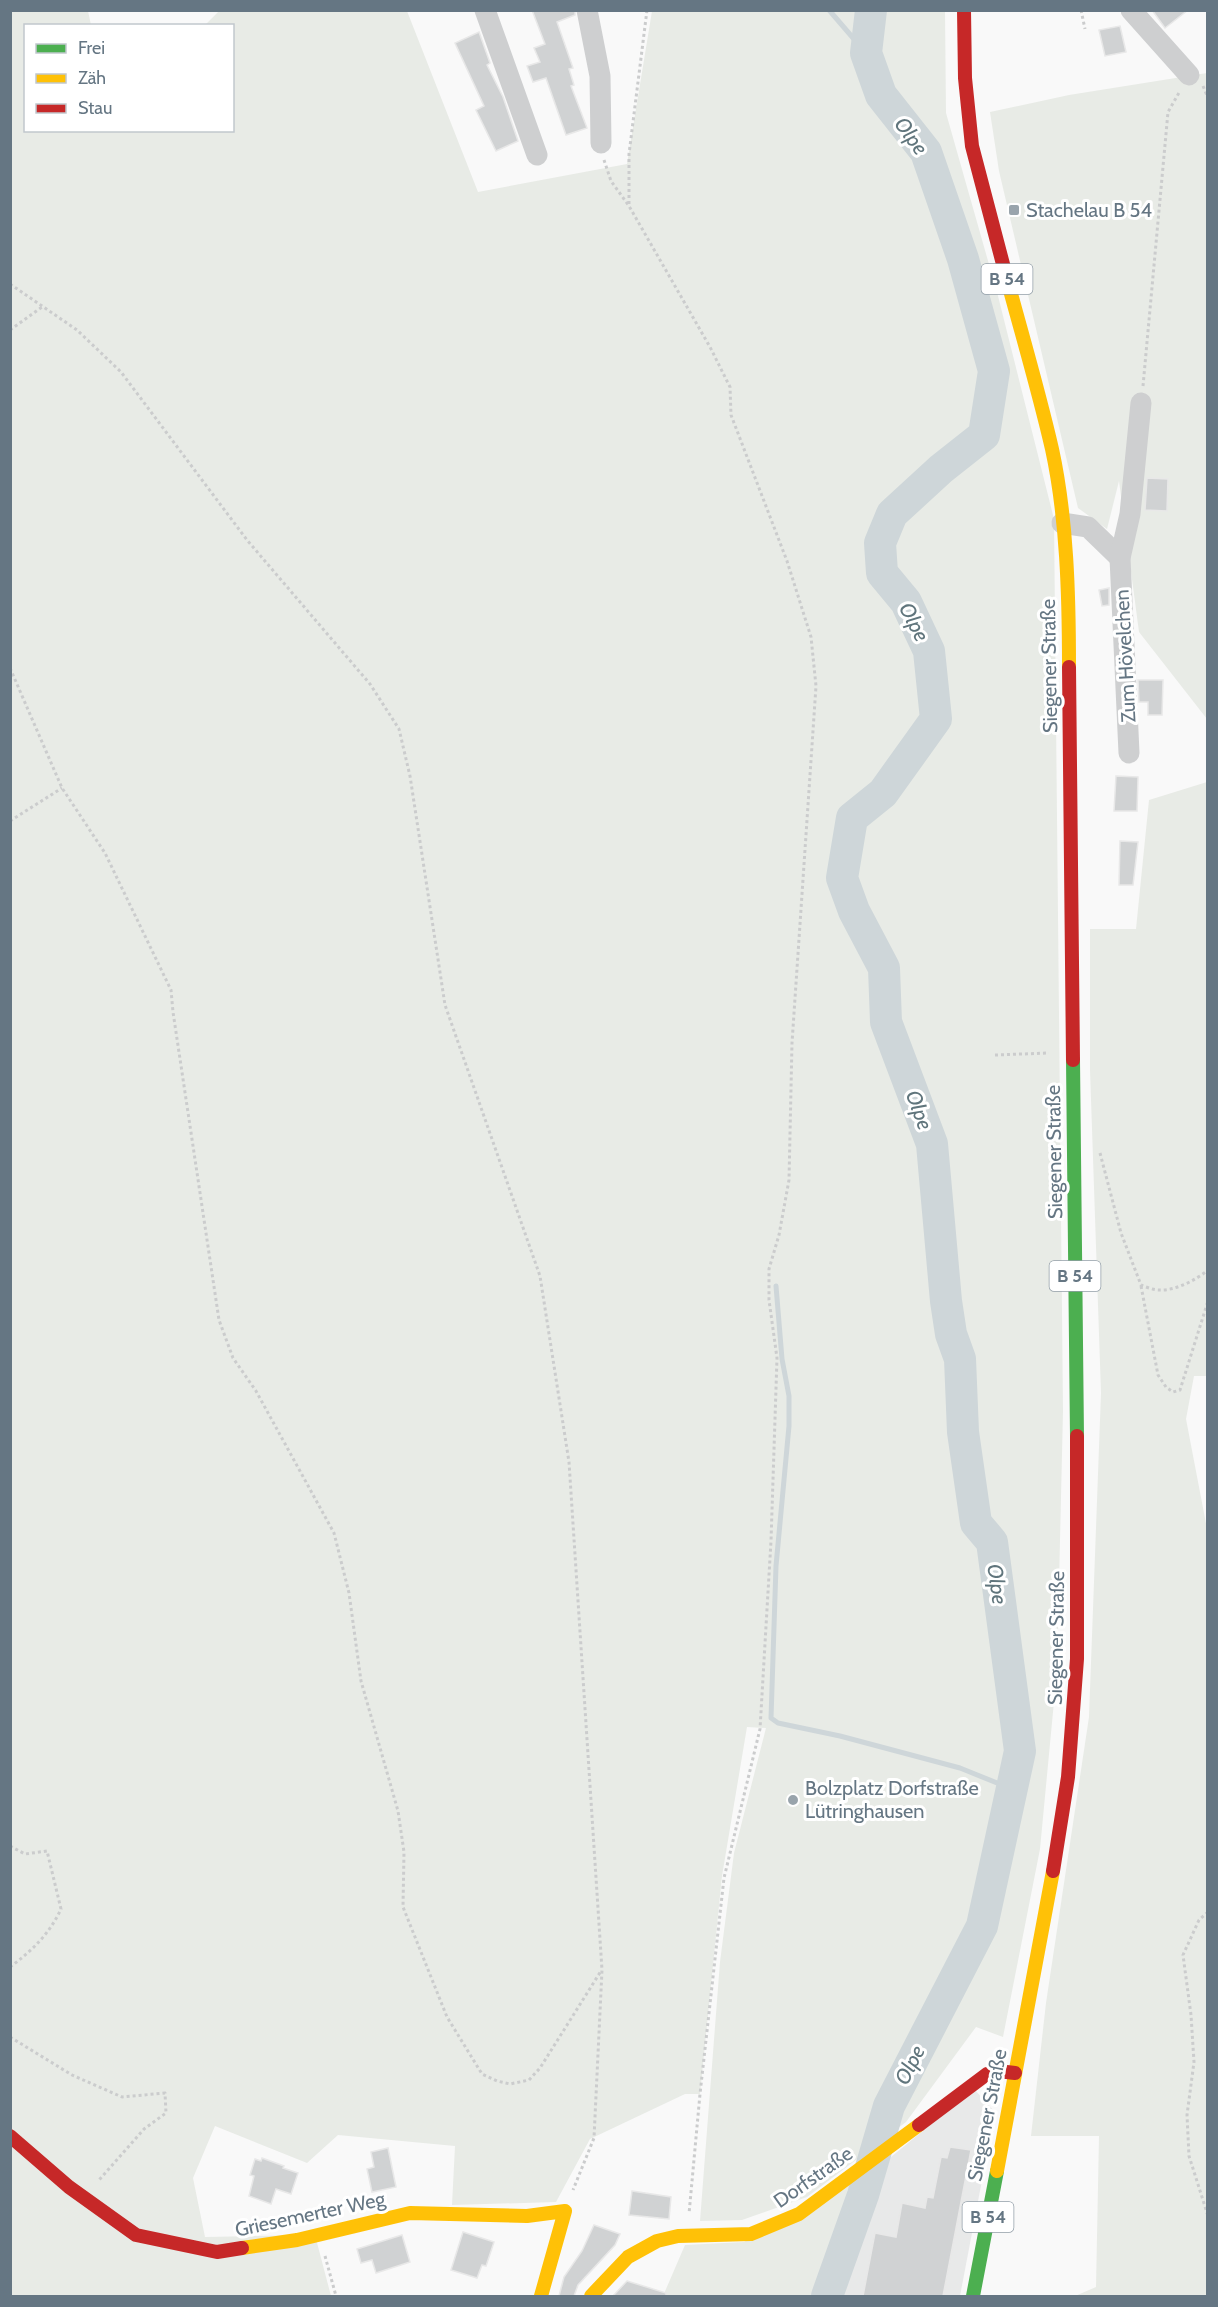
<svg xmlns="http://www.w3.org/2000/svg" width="1218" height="2307" font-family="Cabin,sans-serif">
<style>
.built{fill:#e8e9e9}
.green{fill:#e8ebe6}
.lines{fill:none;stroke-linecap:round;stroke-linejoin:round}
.stream{stroke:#ced6d9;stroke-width:5}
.river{stroke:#ced6d9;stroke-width:32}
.building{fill:#d0d2d3;stroke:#e8e8e8;stroke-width:1.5}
.path{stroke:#cbcccd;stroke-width:3;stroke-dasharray:3 3;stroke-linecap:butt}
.street{stroke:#cecfd0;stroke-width:21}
.fast{stroke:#4caf50;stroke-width:14}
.slow{stroke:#ffc107;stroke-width:14}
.jam{stroke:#c62828;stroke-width:14}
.poi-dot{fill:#99a4ac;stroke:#fff;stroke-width:2}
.labels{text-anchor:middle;stroke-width:6;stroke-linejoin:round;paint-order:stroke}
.shield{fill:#fff;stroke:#939fa8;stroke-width:1.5}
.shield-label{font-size:18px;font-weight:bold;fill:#657683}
.poi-label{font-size:20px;fill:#657683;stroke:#fff;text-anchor:start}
.street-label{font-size:20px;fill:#657683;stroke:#fff}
.water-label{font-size:21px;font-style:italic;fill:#60757c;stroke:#fff}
</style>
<rect width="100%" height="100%" fill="#f9f9f9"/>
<path class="built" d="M974,2089L995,2112L960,2296H838L880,2166Z"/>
<g class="green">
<path d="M11,11H88L91,25L26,26V130H232V26L205,25L219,11H407L478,192L627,164L652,11H945L946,113L998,296L1054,519L1063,1411L1057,1670L1040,1849L1003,2037L976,2027L906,2122L807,2197L742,2220L700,2221L720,1962L734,1853L766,1728L747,1727L722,1876L700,2094H685L590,2139L556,2202L452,2205L455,2146L338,2135L307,2163L215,2126L193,2178L205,2237L315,2235L331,2296H11Z"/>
<path d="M1207,73V719L1139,632L1119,481L1107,529L1078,508L999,171L990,112L1069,95Z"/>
<path d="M1207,782L1208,1376H1194L1186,1419L1208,1534L1207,2296H1075L1096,2287L1099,2136H1031L1046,2003L1089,1717L1101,1393L1090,1070V929H1136L1149,800Z"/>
<path d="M862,2176L821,2296H663L685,2245L744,2242Z"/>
</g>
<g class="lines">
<g class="stream">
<path d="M829,10L866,53"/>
<path d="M776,1286L782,1359L789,1396V1426L776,1566L771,1718L778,1723L840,1736L960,1768L1012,1789"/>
</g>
<path class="river" d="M827,2296L863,2195L889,2106L982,1926L1020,1751L992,1542L976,1523L963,1432L960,1359L951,1334L946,1301L932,1144L886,1022L884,968L854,911L842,878L852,818L883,793L936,719L929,651L906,602L882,573L880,543L892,514L941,469L984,435L994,371L963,259L926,152L881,95L866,53L871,10"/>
</g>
<g class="building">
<path d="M532,10H575V15L557,22L573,68L569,69L574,85L571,86L587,128L566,135L546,78L533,82L527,66L540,62L534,48L545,44Z"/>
<path d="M1152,10H1188L1165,28Z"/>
<path d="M1120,26L1126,52L1105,56L1099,30Z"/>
<path d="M479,32L490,63L487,65L503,97L518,141L496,151L476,110L484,106L455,43Z"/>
<path d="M1147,478L1168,479L1167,511L1145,510Z"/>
<path d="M1109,588V605L1102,606L1099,590Z"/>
<path d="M1138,680H1163L1162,715H1148V702H1139Z"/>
<path d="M1116,776L1138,777L1137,811H1114Z"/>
<path d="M1120,841L1138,842L1133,885H1119Z"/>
<path d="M950,2147L971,2150L943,2296H863L875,2233L896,2237L902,2203L925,2208L927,2197L933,2198L941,2157L947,2158Z"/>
<path d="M388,2148L396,2187L372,2192L367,2169L374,2167L371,2152Z"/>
<path d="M262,2158L284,2166L283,2168L298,2173L291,2194L276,2189L271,2204L249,2196L254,2176L250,2175L255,2159L261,2161Z"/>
<path d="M632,2191L671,2197L669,2219L629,2215Z"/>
<path d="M594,2225L620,2234L615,2245L578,2285L574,2296H559L564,2277L582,2251Z"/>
<path d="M463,2232L494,2242L486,2266L482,2265L477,2278L451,2270Z"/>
<path d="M402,2235L410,2262L376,2273L372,2260L361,2263L357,2249Z"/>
<path d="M627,2281L666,2293V2296H613Z"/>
</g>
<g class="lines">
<g class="path">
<path d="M1081,10L1085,29"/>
<path d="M1203,86L1208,98"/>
<path d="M604,160L611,181L629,206L710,347L730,387L731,415L787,561L811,637L816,686L792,1043L789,1180L779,1235L769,1269V1300L777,1358L771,1541L760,1729L724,1878L700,2094L689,2214"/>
<path d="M629,204V154L647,10"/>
<path d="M10,284L77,330L121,372L247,540L370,684L399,729L410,776L445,1005L540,1276L569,1462L602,1970L594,2138L573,2190"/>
<path d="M10,330L42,307"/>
<path d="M1143,386L1168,112L1180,91"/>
<path d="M10,668L62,788L105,853L171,990L173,1012L219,1320L233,1358L256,1391L334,1533L349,1593L361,1681L398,1811L404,1852L403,1907L447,2017L482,2074L497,2081L510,2084L529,2080L540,2068L601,1971"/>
<path d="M10,821L62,788"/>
<path d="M995,1055L1049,1053"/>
<path d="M1100,1153L1121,1233L1141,1285C1146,1287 1153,1290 1159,1290C1175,1291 1196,1280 1208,1270"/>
<path d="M1141,1286L1158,1375L1166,1387L1173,1392L1180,1390L1208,1301"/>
<path d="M10,1846L25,1854L47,1851L61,1909C50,1933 32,1951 10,1967"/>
<path d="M1208,1912L1199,1920L1183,1955L1191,2015L1194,2062L1187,2115L1189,2156L1208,2216"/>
<path d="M10,2037L72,2075L122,2097L165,2093L166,2113L144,2129L99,2180"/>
<path d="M325,2256L336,2296"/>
</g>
<g class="street">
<path d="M485,10L537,155"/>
<path d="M587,10L600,76L601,143"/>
<path d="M1131,10L1189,75"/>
<path d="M1062,523L1088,527L1120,558"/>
<path d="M1129,753L1120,558L1130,514L1141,403"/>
</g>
<g class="fast">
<path d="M1073,1060L1077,1436"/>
<path d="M973,2296L997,2171"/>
</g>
<g class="slow">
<path d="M1004,268C1020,328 1038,388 1052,449C1067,518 1069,596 1069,667"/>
<path d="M997,2171L1053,1871"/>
<path d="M242,2248L297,2240L410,2213L527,2216L565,2211L541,2296"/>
<path d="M591,2296L628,2257L657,2241L678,2236L751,2234L799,2214L919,2125"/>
</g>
<g class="jam">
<path d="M964,10L965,78L972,146L1004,268"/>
<path d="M1069,667L1073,1060"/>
<path d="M1053,1871L1068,1777L1077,1659V1436"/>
<path d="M919,2125L987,2074L998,2071L1015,2073"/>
<path d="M10,2136L69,2187L136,2235L217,2252L242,2248"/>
</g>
</g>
<g class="poi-dot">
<rect x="1008" y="204" width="12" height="12" rx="3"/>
<circle cx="793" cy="1800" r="6"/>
</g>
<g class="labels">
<g class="shield">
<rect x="981.5" y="264" width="51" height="30" rx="4.5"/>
<rect x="1049.5" y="1261" width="51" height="30" rx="4.5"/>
<rect x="962.5" y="2202" width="51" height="30" rx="4.5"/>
</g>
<g class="shield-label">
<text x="1007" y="285">B 54</text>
<text x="1075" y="1282">B 54</text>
<text x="988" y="2223">B 54</text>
</g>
<g class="poi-label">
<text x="1026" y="217">Stachelau B 54</text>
<text x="805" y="1795">Bolzplatz Dorfstraße<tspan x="805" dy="23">Lütringhausen</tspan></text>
</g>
<g class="street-label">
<text transform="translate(1125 656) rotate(-93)" y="7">Zum Hövelchen</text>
<text transform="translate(1049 666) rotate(-91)" y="7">Siegener Straße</text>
<text transform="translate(1054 1152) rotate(-91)" y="7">Siegener Straße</text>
<text transform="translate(1056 1638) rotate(-89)" y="7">Siegener Straße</text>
<text transform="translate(987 2115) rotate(-79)" y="7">Siegener Straße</text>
<text transform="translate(813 2177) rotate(-35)" y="7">Dorfstraße</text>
<text transform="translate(310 2214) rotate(-12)" y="7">Griesemerter Weg</text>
</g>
<g class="water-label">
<text transform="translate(911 136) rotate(54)" y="7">Olpe</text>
<text transform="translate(914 622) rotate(63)" y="7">Olpe</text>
<text transform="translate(919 1110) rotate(70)" y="7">Olpe</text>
<text transform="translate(997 1584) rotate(82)" y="7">Olpe</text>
<text transform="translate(910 2065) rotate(-63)" y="7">Olpe</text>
</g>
</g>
<rect width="1218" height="2307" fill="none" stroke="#657683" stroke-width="24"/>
<rect x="24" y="24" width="210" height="108" fill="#ffffff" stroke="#c1c8cd" stroke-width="1.5"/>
<rect x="36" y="44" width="30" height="9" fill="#4caf50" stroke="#c1c8cd" stroke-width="1.5"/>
<text x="78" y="54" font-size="18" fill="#657683">Frei</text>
<rect x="36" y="74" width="30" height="9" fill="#ffc107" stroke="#c1c8cd" stroke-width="1.5"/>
<text x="78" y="84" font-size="18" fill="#657683">Zäh</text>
<rect x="36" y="104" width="30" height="9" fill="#c62828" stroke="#c1c8cd" stroke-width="1.5"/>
<text x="78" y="114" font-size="18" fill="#657683">Stau</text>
</svg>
